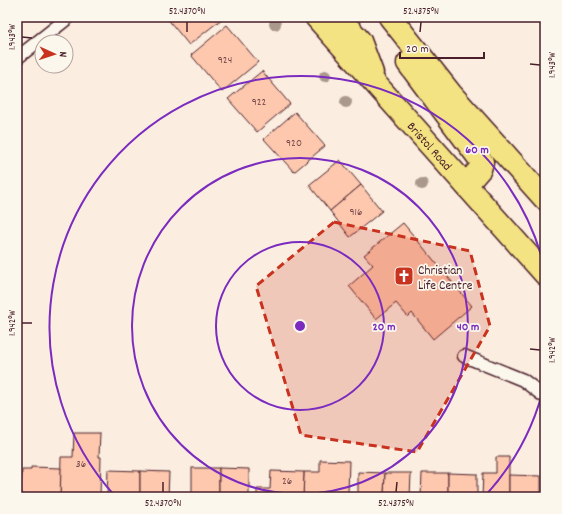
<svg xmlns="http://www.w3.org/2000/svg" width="562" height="514" font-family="Dekko,sans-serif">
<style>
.building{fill:#fdc8ae;stroke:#4a1f2b}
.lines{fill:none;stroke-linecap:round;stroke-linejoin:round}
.service-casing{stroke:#4a1f2b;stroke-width:15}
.trunk-casing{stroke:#4a1f2b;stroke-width:25}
.service{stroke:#fbf7ec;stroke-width:12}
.trunk{stroke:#f4e382;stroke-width:22}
.tree{fill:#aa988d}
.marked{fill:#c8321e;fill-opacity:0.2;stroke:#c8321e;stroke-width:3;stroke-dasharray:8 5;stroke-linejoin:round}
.ticks{fill:none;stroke:#4a1f2b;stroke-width:1.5}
.ring{fill:none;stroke:#7b2cbf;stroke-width:2}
.labels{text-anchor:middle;stroke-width:3.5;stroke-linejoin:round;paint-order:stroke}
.number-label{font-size:11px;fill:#77494c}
.street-label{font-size:13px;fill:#4a1f2b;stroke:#fbf7ec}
.poi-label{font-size:13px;fill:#4a1f2b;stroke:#fbf7ec;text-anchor:start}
.centre{fill:#7b2cbf;stroke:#fbf7ec;stroke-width:2}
.ring-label{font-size:12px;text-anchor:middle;font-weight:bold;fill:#7b2cbf;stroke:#fbf7ec;stroke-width:3.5;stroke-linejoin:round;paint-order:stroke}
.neatline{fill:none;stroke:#4a1f2b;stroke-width:1.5}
.ticks-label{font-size:10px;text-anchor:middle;fill:#4a1f2b}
</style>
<rect width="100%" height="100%" fill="#fbeee0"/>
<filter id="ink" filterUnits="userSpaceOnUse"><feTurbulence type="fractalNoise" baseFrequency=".025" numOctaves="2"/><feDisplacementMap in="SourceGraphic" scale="8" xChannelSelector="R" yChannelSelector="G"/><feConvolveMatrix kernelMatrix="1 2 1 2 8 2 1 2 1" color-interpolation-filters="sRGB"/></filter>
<g filter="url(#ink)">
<g class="building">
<path d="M166,17H222L223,18L189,45Z"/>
<path d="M227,25L258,62L222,92L191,55Z"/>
<path d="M262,71L290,104L257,132L228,99Z"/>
<path d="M295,112L325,146L294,172L264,139Z"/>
<path d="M340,160L361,185L330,211L309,185Z"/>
<path d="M361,185L382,211L350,237L330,211Z"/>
<path d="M403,223L472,306L433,339L412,313L408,317L396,303L376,319L349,286L373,265L364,255Z"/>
<path d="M74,433H100L99,457H101L100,497H60L61,457H73Z"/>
<path d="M496,457H509V497H482L483,473H496Z"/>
<path d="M320,460L349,461L348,494H345V497H303L304,472H320Z"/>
<path d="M31,467L61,468L60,497H21L22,470H31Z"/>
<rect x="192" y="468" width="27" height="29"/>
<path d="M219,468L249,469V497H219Z"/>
<path d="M108,470L140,471V497H107Z"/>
<path d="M140,471L169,472L168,497H140Z"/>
<path d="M271,471L304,472L303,497H257V489H270Z"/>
<path d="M358,472L385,473L384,497H358Z"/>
<path d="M385,473H411L410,497H384Z"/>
<path d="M422,473H448V497H421Z"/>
<path d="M448,473L477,474V497H448Z"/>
<path d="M509,475L541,476V497H509Z"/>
</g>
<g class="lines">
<defs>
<g id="service">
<path d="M17,58L69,17"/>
<path d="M464,356L523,380L545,397"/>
</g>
<g id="trunk">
<path id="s1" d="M316,17L545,274"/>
<path d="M339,17L360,41L372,73"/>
<path d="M390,17L451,94L545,199"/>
<path d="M408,63L482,162L480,169L466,185"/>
</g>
</defs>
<use href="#service" class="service-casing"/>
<use href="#trunk" class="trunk-casing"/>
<use href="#service" class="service"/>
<use href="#trunk" class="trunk"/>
</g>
<g class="tree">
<circle cx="275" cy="24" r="6"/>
<circle cx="325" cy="76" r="6"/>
<circle cx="346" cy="102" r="6"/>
<circle cx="422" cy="184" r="6"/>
</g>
</g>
<path class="marked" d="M334,222L470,251L490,326L417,452L301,435L256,286Z"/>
<path class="ticks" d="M187,32V22M420,32L421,22M22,37L32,38M530,64L540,65M22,323H32M530,349L540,350M163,492V482M396,492L397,482"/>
<g class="ring">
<circle cx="300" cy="326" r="84"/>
<circle cx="300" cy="326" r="168"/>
<path d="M545 382A251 251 0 0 1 485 496M115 496A251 251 0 1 1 545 270"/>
</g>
<defs>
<symbol id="church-square" viewBox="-11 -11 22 22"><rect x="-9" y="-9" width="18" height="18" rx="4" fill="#c8321e" stroke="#fbf7ec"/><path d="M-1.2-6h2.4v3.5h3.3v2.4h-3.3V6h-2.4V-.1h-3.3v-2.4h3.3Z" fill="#fff"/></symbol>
</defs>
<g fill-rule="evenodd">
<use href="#church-square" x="393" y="265" width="22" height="22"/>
</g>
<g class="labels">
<g class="number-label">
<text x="225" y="63">924</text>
<text x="259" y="105">922</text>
<text x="294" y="146">920</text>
<text x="356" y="215">916</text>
<text x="81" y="467">36</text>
<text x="287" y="484">26</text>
</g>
<g class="street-label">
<text dy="5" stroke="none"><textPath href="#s1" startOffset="172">Bristol Road</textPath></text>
</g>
<g class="poi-label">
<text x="418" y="274">Christian<tspan x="418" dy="15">Life Centre</tspan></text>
</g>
</g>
<circle cx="300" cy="326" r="6" class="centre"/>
<g class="ring-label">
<text x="477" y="153">60 m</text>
<text x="384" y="330">20 m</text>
<text x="468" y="330">40 m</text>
</g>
<rect width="562" height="514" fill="none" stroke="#fbf7ec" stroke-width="44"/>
<g transform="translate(54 54) rotate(93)"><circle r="19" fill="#fbf7ec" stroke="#b4a19f"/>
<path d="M0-3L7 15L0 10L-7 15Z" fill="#c8321e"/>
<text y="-6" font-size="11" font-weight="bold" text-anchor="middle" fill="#4a1f2b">N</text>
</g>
<path d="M400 52v6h84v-6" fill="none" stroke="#4a1f2b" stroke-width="2"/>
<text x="406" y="52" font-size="12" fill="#4a1f2b" stroke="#fbf7ec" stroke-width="3" paint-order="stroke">20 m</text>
<rect x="22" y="22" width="518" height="470" class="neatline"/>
<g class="ticks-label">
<text x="187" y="14">52.4370°N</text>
<text x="421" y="14">52.4375°N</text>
<text transform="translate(11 37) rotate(-90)" y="4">1.943°W</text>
<text transform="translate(551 65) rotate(-90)" y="4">1.943°W</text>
<text transform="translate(11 323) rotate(-90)" y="4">1.942°W</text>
<text transform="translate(551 350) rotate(-90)" y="4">1.942°W</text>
<text x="163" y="506">52.4370°N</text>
<text x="396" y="506">52.4375°N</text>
</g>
</svg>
